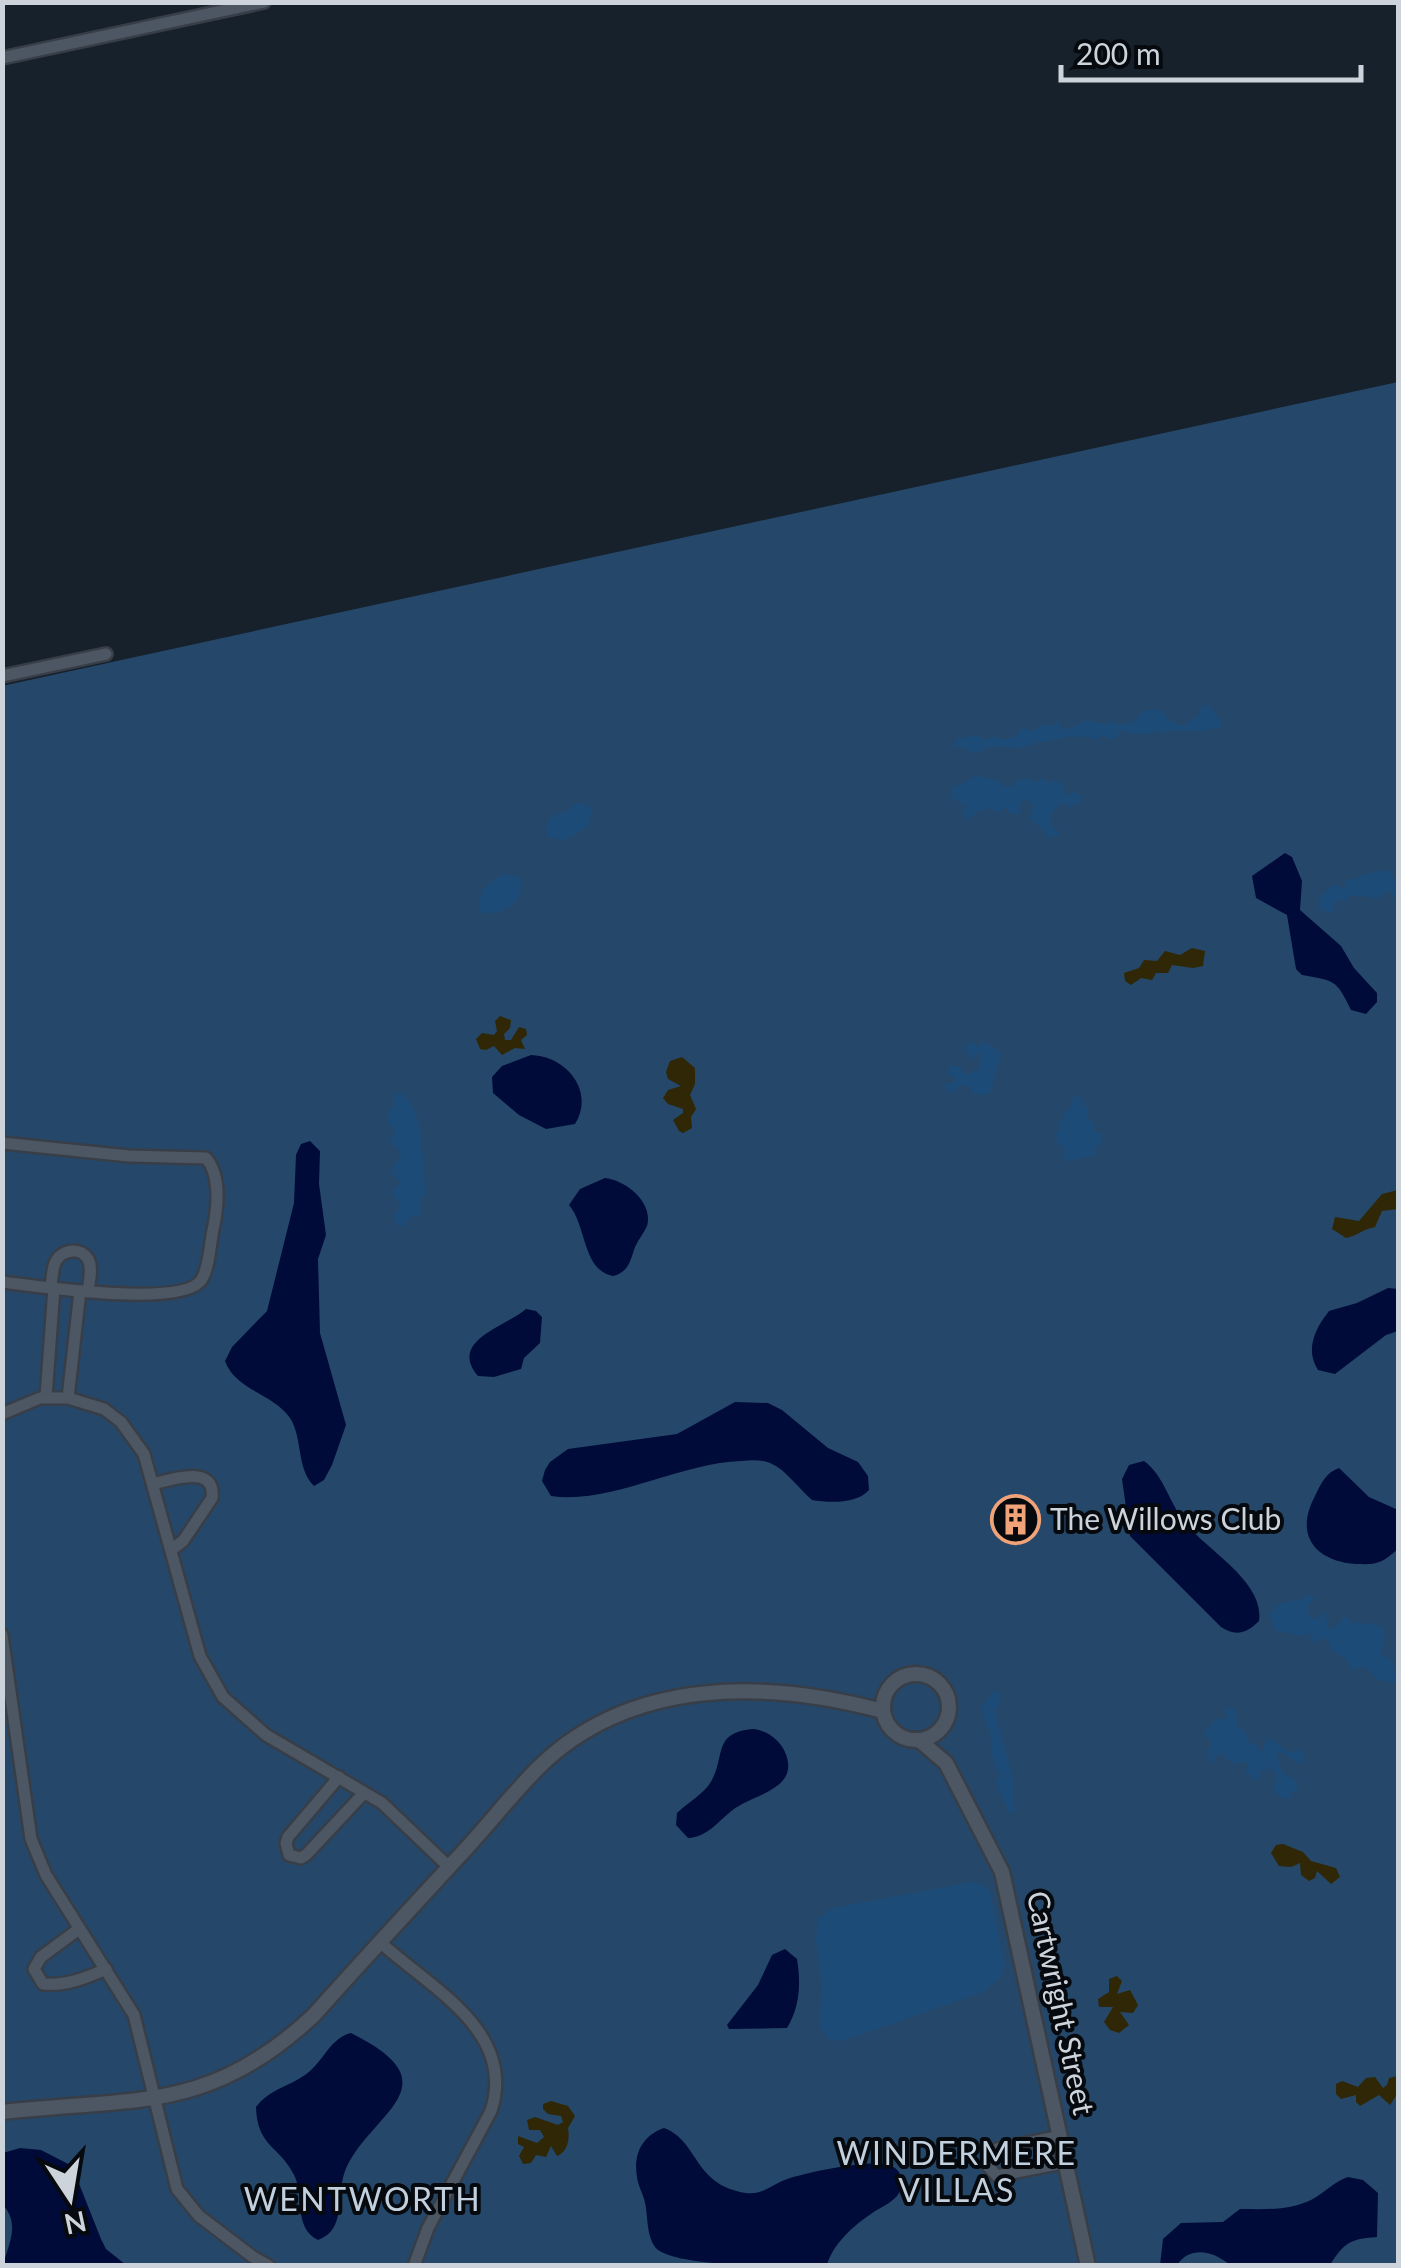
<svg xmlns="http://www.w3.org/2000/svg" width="1401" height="2268" font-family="Lato,sans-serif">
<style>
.green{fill:#25486a}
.forest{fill:#1d4b77}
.sand{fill:#2f2705}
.water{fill:#010b39}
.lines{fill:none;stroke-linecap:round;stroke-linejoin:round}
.minor-casing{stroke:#383e48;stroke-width:16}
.tertiary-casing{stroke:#383e48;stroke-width:19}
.minor{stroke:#4c5763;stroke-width:11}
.tertiary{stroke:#4c5763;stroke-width:14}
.labels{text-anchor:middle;stroke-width:8;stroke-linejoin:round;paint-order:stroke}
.poi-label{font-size:30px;fill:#cdd3db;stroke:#060a0f;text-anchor:start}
.street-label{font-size:30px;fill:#cdd3db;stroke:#060a0f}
.neighbourhood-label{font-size:32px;letter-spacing:2.5px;fill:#c2d0de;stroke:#060a0f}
</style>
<rect width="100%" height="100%" fill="#17212b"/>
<path class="green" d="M1398,382V2265H3L2,686Z"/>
<g class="forest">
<path d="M1202,705L1211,707L1223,726C1205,734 1179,728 1158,733L1155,730L1148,734H1128L1125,730L1119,732L1116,739H1107L1102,734L1098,741C1081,732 1060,739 1041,742C1032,743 1028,748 1020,748C1006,747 988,743 975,754L965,748L952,747L957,739C967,739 976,730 984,740L998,736V740L1014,737L1023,728L1033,731L1042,724L1050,726L1058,722L1065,730L1087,720L1105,725L1111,721L1118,725L1131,723C1145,710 1142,708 1163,711L1168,720L1183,726L1199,715Z"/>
<path d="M976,775L1001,782L1005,787L1013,786L1016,781L1028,779L1037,782L1041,778L1048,783L1052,780L1062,783L1067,797L1074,792L1082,796L1080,804H1074L1070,809L1065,802L1055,808L1050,817L1052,826L1062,835L1048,838L1044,830L1029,819L1034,805L1028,799L1020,803L1021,811L1018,815L1009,812L1006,807L999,813C988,804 975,812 968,822L962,811L967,805L959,804L957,799L951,800V788L963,784Z"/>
<path d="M576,803L588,805L592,810L588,827L564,840L548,837L546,826L551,817L567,811Z"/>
<path d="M1380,870L1388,871L1396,882L1398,903L1390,891L1376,899L1360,895L1349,896L1346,901L1337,900L1333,912L1329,913L1320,909V896L1336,884L1344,889L1346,881Z"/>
<path d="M502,874L519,877C529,899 503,916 482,913L479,906L482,890Z"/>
<path d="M972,1041L977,1048L983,1041L1001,1053L992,1084L994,1088L986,1095L972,1093L971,1088L960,1084L955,1092H948L945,1085L957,1081L954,1076L946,1073L951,1065L960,1067L964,1075L979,1070L981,1052L970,1059L964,1047Z"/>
<path d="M402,1093C425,1111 422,1165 426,1194L420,1199V1217L411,1216L404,1226H398L394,1217L400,1205L391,1191L401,1183L391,1172L402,1152L389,1142L395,1132L387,1119L388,1111L393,1108V1094Z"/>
<path d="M1078,1095L1088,1110L1087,1119L1096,1124L1093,1131L1102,1133V1144L1096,1146L1095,1155C1086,1160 1076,1156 1070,1162L1062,1157L1064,1146L1058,1145L1055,1134L1058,1133L1059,1121L1064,1119L1065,1110L1070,1109L1074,1096Z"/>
<path d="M1306,1594L1315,1599L1307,1606L1308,1614L1316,1620L1320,1614H1325L1330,1631L1346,1616L1351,1623L1360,1621L1361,1624L1370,1623L1383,1628L1385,1639L1381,1653L1393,1662L1394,1670H1398V1682L1380,1681L1363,1666L1351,1670L1345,1658L1332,1651L1327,1638L1314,1642L1309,1638L1313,1633L1303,1636L1276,1631L1269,1615L1274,1610L1273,1606L1304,1598Z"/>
<path d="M993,1692L999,1693L1000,1703L994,1710C1002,1735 1009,1762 1014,1787C1016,1797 1010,1799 1016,1809L1010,1814L996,1783L1000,1775L993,1762L990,1733L981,1709Z"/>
<path d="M1225,1707L1235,1709L1237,1727L1245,1731L1250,1744L1257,1745L1258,1750L1262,1751L1268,1737L1288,1752L1301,1750L1305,1758L1302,1765L1283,1753H1276L1282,1772L1298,1783V1789L1291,1793L1293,1798H1281L1273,1789L1277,1776L1267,1763V1770L1260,1772V1779L1252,1780L1251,1775L1245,1773L1249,1762L1233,1764L1223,1754L1215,1756L1216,1761L1210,1762L1207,1750L1213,1744L1203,1733L1217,1719H1227Z"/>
<path d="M972,1882L987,1887L990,1892L1005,1965L1000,1978L983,1992L857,2036L838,2041L828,2039L819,2025L822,1986L816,1940L818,1918L833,1908Z"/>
</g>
<g class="sand">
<path d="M1192,948L1205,951L1203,966L1193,968L1172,965L1168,973H1156L1152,980L1141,978L1131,985L1125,981L1124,973L1139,968L1144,960L1157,961L1165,951L1180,955Z"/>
<path d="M500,1016L511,1020L510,1028L504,1034L505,1040H511L519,1027L526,1029L527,1035L521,1040L525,1049L515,1048L502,1055L494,1046L486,1050L480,1049L476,1039L482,1033L494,1035L497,1031L495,1021Z"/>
<path d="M682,1057L695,1068V1084L690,1095L696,1109L691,1117L692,1128L683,1133L679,1131L673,1120L683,1113V1109L668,1104L663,1098L668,1090L681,1086L668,1079L666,1072L670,1061Z"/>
<path d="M1398,1190V1209L1382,1211L1375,1227C1363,1229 1357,1236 1346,1238L1332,1229L1335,1217L1359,1221L1382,1194Z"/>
<path d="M1283,1844L1303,1852L1311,1861L1336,1868L1340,1877L1331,1884L1317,1871L1315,1878L1309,1881L1301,1875L1300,1863L1291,1867L1279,1866L1271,1853L1276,1845Z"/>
<path d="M1117,1976L1122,1981L1117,1994L1130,1990L1138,2005L1133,2013L1120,2012L1129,2025L1119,2033L1110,2030L1104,2022L1113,2007H1099L1098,1999L1109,1992V1979Z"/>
<path d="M1398,2076V2093L1390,2105L1379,2095L1360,2106L1356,2102V2095L1341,2099L1336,2094V2084L1342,2081L1358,2087L1366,2078L1375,2077L1383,2088L1387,2085L1389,2078Z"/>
<path d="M551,2101L568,2106L575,2116L568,2128C570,2138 568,2152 557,2156L551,2146L546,2157L536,2155L531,2163L523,2164L519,2156L524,2147L518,2144V2136L537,2143L544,2137L540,2130H529L527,2120L535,2117L558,2125L563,2122L561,2116L548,2114L543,2109V2104Z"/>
</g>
<g class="water">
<path d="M1285,853L1292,857L1302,881L1300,910L1341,946L1354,968L1377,993V1002L1366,1014L1351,1010C1336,979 1335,981 1302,975L1296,969L1287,915L1256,898L1252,876Z"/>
<path d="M531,1055C567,1056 595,1092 575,1124L546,1129L519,1115L493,1093L492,1077L502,1066Z"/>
<path d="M310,1141L320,1151L319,1184L326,1235L318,1259L320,1333L346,1425L332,1465L324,1480L314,1486C296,1468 303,1438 290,1418C273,1393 236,1391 225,1361L232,1347L267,1311L294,1203L296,1155L301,1144Z"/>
<path d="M605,1178C625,1180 654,1202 647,1226C644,1233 638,1240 635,1247C630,1261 629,1272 613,1276C582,1270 587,1226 569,1205L580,1189Z"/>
<path d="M1388,1288L1398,1289V1331L1386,1335L1335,1374L1318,1370C1305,1349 1315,1329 1329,1311L1357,1303Z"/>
<path d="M526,1309L536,1311L542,1317L540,1343L524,1358L521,1369L494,1377L478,1376C448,1341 505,1327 526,1309Z"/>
<path d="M735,1402L768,1403L782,1410L828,1448L858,1462L868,1476L869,1490C857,1504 829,1503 812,1500C799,1489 786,1470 772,1464C762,1459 751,1460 741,1461C679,1463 610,1505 551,1496L542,1481L545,1470L550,1462L568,1449L677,1434Z"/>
<path d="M1144,1461C1164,1475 1170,1505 1186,1524C1207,1550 1265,1582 1259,1621C1247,1633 1236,1637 1221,1627L1130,1536L1122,1479L1129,1465Z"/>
<path d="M1339,1468L1369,1497L1398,1510V1549C1393,1553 1386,1560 1379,1562C1373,1565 1363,1564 1356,1564C1315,1561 1294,1535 1315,1496C1321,1484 1325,1473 1339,1468Z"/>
<path d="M754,1729C767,1731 779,1739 785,1752C801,1789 754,1794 734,1809C718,1821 708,1837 688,1838L676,1825L677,1813C686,1804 699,1797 708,1786C728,1760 709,1732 754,1729Z"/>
<path d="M785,1949L797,1959C801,1983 800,2007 787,2028L729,2029L727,2025L758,1985L772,1955Z"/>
<path d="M351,2033C458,2086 369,2113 345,2171C336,2194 347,2230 318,2240C293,2228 305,2196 294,2175C280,2146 257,2147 256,2107C270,2088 293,2086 310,2071C325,2058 331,2038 351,2033Z"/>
<path d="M664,2128C699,2141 693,2185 746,2193C761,2195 769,2187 782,2181C801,2173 870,2159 889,2165C903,2169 905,2185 897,2196C890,2204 879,2208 871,2214C853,2226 833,2244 827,2265C790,2266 684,2268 658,2250C645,2238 649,2215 644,2199C642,2192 638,2185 637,2177C633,2154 642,2136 664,2128Z"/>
<path d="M20,2148L41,2150L72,2166L101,2239L106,2249L126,2265H3C9,2244 20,2223 3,2205V2153Z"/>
<path d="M1348,2177L1363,2180L1378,2193L1377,2237C1352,2239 1345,2241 1330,2265H1230C1214,2251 1190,2245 1177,2265H1160L1163,2239L1181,2223L1223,2222L1240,2209C1266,2209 1289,2211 1313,2199C1325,2192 1334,2182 1348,2177Z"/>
</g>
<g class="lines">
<defs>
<g id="minor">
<path d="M2,58L264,2"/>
<path d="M2,676L106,654"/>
<path d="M2,1143L129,1156L206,1158C220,1174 218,1204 214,1225C210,1241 210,1265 202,1279C184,1309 36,1286 2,1282"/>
<path d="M51,1288C52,1280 52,1270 55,1263C60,1250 80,1246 88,1259C93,1268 89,1282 88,1292"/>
<path d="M46,1397L54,1288"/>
<path d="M68,1398L80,1291"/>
<path d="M2,1414L40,1398H68L104,1409L121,1422L144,1454L200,1656L223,1697L266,1735L382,1803L449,1867"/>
<path d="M153,1484C172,1479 216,1464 212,1498L183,1541L171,1550"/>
<path d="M2,1635L31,1839L46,1875L134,2015L177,2189L199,2216L253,2257L269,2266"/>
<path d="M339,1777L288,1837L286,1843L289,1855L301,1858L306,1855L364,1793"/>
<path d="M79,1929L41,1957L34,1969L43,1984C66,1986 86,1978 106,1969"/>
<path d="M380,1942C430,1988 517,2031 491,2111L428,2228L414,2266"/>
<path d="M1061,2136L997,2149L988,2154L987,2165L997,2176L1067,2162"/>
</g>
<g id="tertiary">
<circle cx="916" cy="1707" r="33"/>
<path d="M919,1740L946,1763L1002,1872L1088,2266"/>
<path d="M2,2112C134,2097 209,2114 314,2015C363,1960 413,1906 463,1852C489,1824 512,1794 539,1767C631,1677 767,1680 883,1711"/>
</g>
</defs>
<use href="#minor" class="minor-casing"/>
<use href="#tertiary" class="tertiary-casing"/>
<use href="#minor" class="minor"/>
<use href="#tertiary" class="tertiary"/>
</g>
<defs>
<symbol id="building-ring" viewBox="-11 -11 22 22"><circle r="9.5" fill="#060a0f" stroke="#f0a279" stroke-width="1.5"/><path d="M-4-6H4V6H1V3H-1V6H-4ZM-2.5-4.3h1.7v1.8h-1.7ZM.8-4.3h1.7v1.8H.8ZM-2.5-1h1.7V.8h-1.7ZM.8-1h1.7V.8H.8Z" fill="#f0a279"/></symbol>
</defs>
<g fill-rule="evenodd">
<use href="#building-ring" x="988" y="1492" width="55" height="55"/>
</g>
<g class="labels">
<g class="poi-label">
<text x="1050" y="1530">The Willows Club</text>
</g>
<g class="street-label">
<text transform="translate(1060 2003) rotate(78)" y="10">Cartwright Street</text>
</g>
<g class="neighbourhood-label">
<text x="957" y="2165">WINDERMERE<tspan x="957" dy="37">VILLAS</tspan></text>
<text x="363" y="2211">WENTWORTH</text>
</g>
</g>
<rect width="1401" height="2268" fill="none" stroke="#cdd3db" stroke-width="10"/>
<g transform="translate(70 2198) rotate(168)" stroke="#060a0f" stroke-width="8" paint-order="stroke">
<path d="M0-8L18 38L0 25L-18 38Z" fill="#cdd3db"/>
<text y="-15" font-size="28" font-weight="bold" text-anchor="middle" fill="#cdd3db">N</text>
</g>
<path d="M1061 65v15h300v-15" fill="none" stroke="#cdd3db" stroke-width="5"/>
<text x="1076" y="65" font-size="30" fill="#cdd3db" stroke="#060a0f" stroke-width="8" paint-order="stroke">200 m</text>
</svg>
